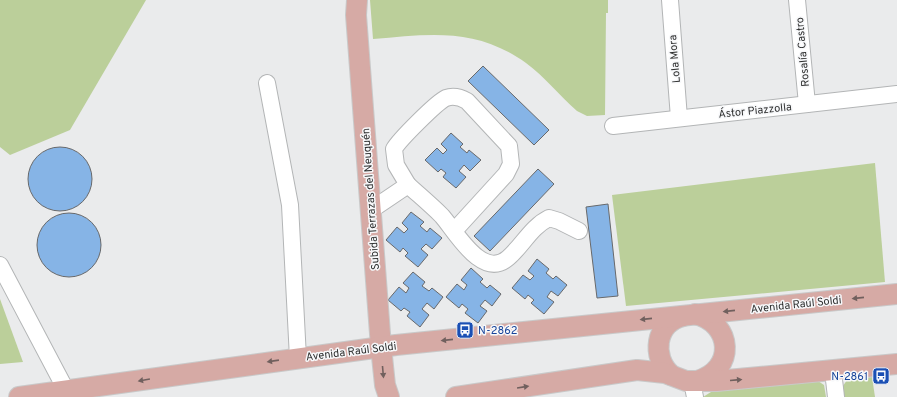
<svg xmlns="http://www.w3.org/2000/svg" width="897" height="397" font-family="Overpass,sans-serif">
<style>
.green{fill:#bbcf9a}
.building{fill:#86b4e6;stroke:#68696b}
.lines{fill:none;stroke-linecap:round;stroke-linejoin:round}
.minor-casing{stroke:#b3b5b6;stroke-width:18}
.major-casing{stroke:#c9c9c9;stroke-width:22}
.minor{stroke:#fff;stroke-width:16}
.major{stroke:#d6aaa5;stroke-width:20}
.oneway{fill:#71605e}
.labels{text-anchor:middle;stroke-width:3;stroke-linejoin:round;paint-order:stroke}
.street-label{font-size:11px;fill:#2e2f2f;stroke:#f7f8fa}
.transit-label{font-size:11px;fill:#164399;stroke:#f7f8fa;text-anchor:start}
</style>
<rect width="100%" height="100%" fill="#eaebec"/>
<g class="green">
<path d="M0,0H146L70,130L10,155L0,147Z"/>
<path d="M370,0H608V13H606L605,115L587,116L577,111C560,96 545,77 526,63C476,27 430,34 373,39Z"/>
<path d="M875,163L885,282L626,306L612,195Z"/>
<path d="M0,299L23,362L0,364Z"/>
<path d="M872,377L875,397H844L843,386L847,380Z"/>
<path d="M818,381L824,385L826,397H703L711,392Z"/>
</g>
<g class="building">
<path d="M483,66L549,130L534,145L468,81Z"/>
<path d="M451,133L463,144L460,147L467,153L469,150L481,160L470,171L464,165L459,171L466,177L456,188L443,177L446,173L441,169L438,172L425,160L437,148L443,154L447,150L441,144Z"/>
<circle cx="60" cy="179" r="32"/>
<path d="M538,169L554,184L490,251L474,236Z"/>
<path d="M608,204L618,296L597,298L586,207Z"/>
<path d="M411,212L424,222L420,226L427,232L430,228L442,238L432,249L426,244L421,249L428,255L418,267L405,256L408,253L403,248L400,252L386,240L397,227L404,233L408,229L402,223Z"/>
<circle cx="69" cy="245" r="32"/>
<path d="M537,259L549,269L546,273L553,279L556,276L567,285L558,296L551,291L547,297L554,302L544,314L531,303L534,300L528,295L525,299L512,288L523,275L530,280L534,276L528,271Z"/>
<path d="M471,268L483,279L480,282L487,288L490,285L501,294L492,306L485,300L480,306L487,311L478,323L465,313L468,309L462,304L459,308L446,297L457,284L464,290L467,285L461,280Z"/>
<path d="M413,272L425,282L422,286L429,291L432,288L443,297L434,309L427,303L422,309L429,315L420,327L407,316L410,312L404,308L401,311L388,300L399,287L406,293L409,288L403,283Z"/>
</g>
<g class="lines">
<defs>
<g id="minor">
<path d="M670,0L679,118"/>
<path d="M797,0L807,104"/>
<path d="M267,83L290,205L298,358"/>
<path d="M613,126L897,94"/>
<path d="M408,185L396,165L394,149C399,140 437,102 446,98C454,95 460,97 467,101L509,146L511,164L506,174L454,231"/>
<path d="M371,210L408,185C419,195 431,205 442,216C456,232 482,280 508,258C523,245 531,227 549,218L559,221L579,231"/>
<path d="M0,265L67,392"/>
<path d="M833,371L836,397"/>
<path d="M692,382L695,397"/>
</g>
<g id="major">
<path d="M357,0L356,15L381,347L385,385L389,397"/>
<path d="M695,314C733,323 736,370 697,381"/>
<path d="M671,375C651,357 655,323 683,316"/>
<path d="M19,397L396,345L897,294"/>
<path d="M456,397L637,370L665,373L686,381H716L897,364"/>
</g>
</defs>
<use href="#minor" class="minor-casing"/>
<use href="#major" class="major-casing"/>
<use href="#minor" class="minor"/>
<use href="#major" class="major"/>
</g>
<defs><path id="oneway-solid" d="M-6-.8H1V-3.2L6.5 0L1 3.2V.8H-6Z"/></defs>
<g class="oneway">
<use href="#oneway-solid" transform="translate(858 298) rotate(174)"/>
<use href="#oneway-solid" transform="translate(729 311) rotate(174)"/>
<use href="#oneway-solid" transform="translate(646 319) rotate(174)"/>
<use href="#oneway-solid" transform="translate(447 340) rotate(174)"/>
<use href="#oneway-solid" transform="translate(273 361) rotate(172)"/>
<use href="#oneway-solid" transform="translate(383 372) rotate(85)"/>
<use href="#oneway-solid" transform="translate(144 380) rotate(170)"/>
<use href="#oneway-solid" transform="translate(736 380) rotate(-5)"/>
<use href="#oneway-solid" transform="translate(523 387) rotate(-9)"/>
</g>
<defs>
<symbol id="bus-square" viewBox="-11 -11 22 22"><rect x="-9" y="-9" width="18" height="18" rx="4" fill="#1a4fb4" stroke="#f7f8fa"/><path d="M-5-6H5V4H4V6H2V4H-2V6H-4V4H-5ZM-3.5-4V0h7V-4ZM-3.5 1.2v1.5H-2V1.2ZM2 1.2v1.5H3.5V1.2Z" fill="#fff"/></symbol>
</defs>
<g fill-rule="evenodd">
<use href="#bus-square" x="455" y="320" width="20" height="20"/>
<use href="#bus-square" x="871" y="366" width="20" height="20"/>
</g>
<g class="labels">
<g class="street-label">
<text transform="translate(802 52) rotate(-95)" y="4">Rosalía Castro</text>
<text transform="translate(674 59) rotate(-95)" y="4">Lola Mora</text>
<text transform="translate(755 110) rotate(-6)" y="4">Ástor Piazzolla</text>
<text transform="translate(370 199) rotate(-94)" y="4">Subida Terrazas del Neuquén</text>
<text transform="translate(796 304) rotate(-6)" y="4">Avenida Raúl Soldi</text>
<text transform="translate(351 351) rotate(-7)" y="4">Avenida Raúl Soldi</text>
</g>
<g class="transit-label">
<text x="478" y="334">N-2862</text>
<text x="868" y="380" text-anchor="end">N-2861</text>
</g>
</g>
</svg>
